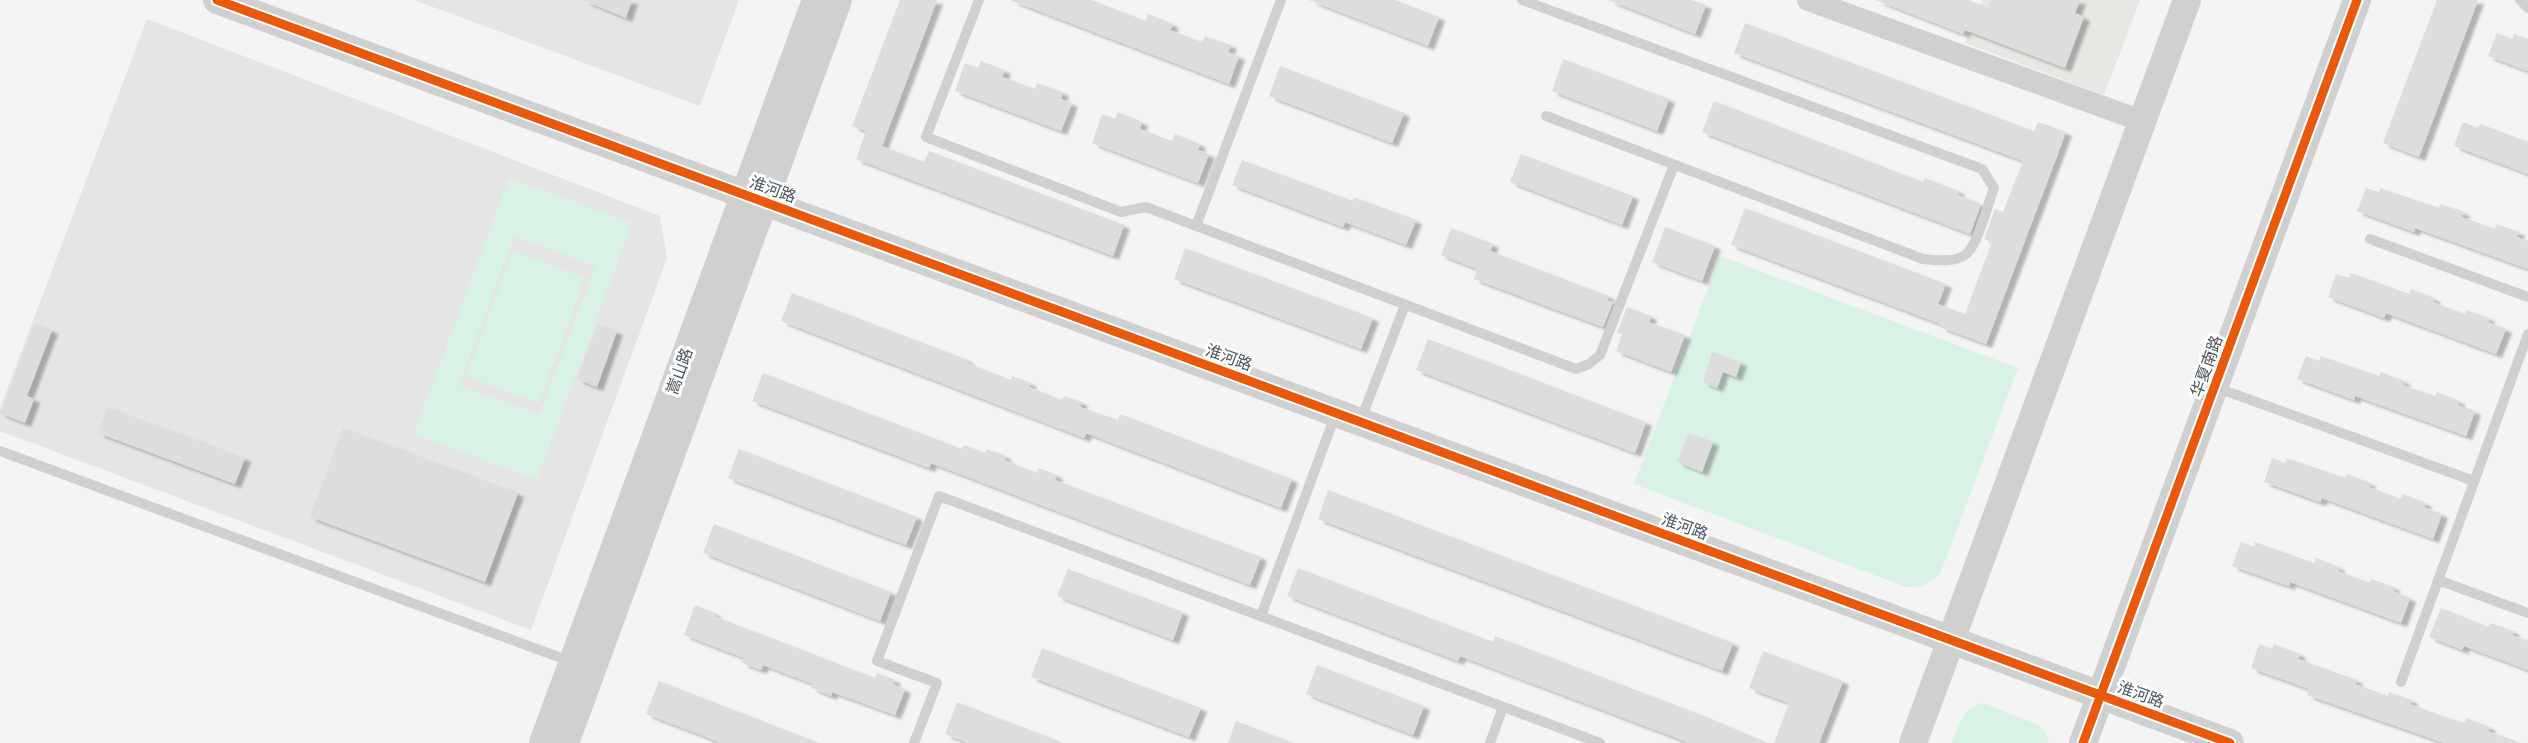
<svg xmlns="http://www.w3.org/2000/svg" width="2528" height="743" font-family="'Work Sans','Noto Sans SC',sans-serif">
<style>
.commercial{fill:#e8e7e3}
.education{fill:#e6e5e6}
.green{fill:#d9f2e3;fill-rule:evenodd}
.building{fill:#ddddde;filter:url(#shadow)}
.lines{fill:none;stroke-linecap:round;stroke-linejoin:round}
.service{stroke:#ced0d2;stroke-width:10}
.minor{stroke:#ced0d2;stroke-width:22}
.tertiary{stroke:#ced0d2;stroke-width:28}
.cycleway-casing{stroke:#fff;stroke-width:13}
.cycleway{stroke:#e8590c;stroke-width:9}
.labels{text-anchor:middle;stroke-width:6;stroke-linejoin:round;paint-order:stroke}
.street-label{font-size:16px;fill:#4a5661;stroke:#fff}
</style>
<defs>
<filter id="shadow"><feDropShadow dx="6" dy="4" stdDeviation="1.5" flood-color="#0004"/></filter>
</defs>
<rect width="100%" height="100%" fill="#f4f4f4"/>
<path class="commercial" d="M1982,0H2140L2104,95L1965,43Z"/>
<g class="education">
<path d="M414,0H739L700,106Z"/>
<path d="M147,19L660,216L667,258L531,630L0,431V408Z"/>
</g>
<g class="green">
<path d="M509,178L632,223L537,480L414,434ZM514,236L595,266L540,415L459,385Z"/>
<path d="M513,251L585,278L539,403L466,376Z"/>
<path d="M1720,256L2018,368L1940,574C1929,585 1922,587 1906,587L1634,484Z"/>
<path d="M1983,703L2040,726L2046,733L2049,743H1952C1959,725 1962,708 1983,703Z"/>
</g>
<g class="building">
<path d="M583,0H632L626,18Z"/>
<path d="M900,0H937L882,146L924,162L929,151L1124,225L1113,256L856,159L866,131L852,126Z"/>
<path d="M1010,0H1091L1146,21L1148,14L1173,24L1170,30L1202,42L1205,36L1231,45L1228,52L1239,56L1229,84Z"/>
<path d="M1309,0H1395L1439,17L1428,46Z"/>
<path d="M1608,0H1692L1706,5L1695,34Z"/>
<path d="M1876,0H1968L1988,8L1991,0H2080L2075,13L2084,17L2065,68L1965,30L1963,34Z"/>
<path d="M2437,0H2478L2419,157L2383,143Z"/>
<path d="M1745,23L2034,131L2038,122L2066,132L1986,344L1940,327L1941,324L1731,245L1745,208L1946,284L1938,304L1965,314L1992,242L1984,239L1995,209L2003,212L2023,161L1734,53Z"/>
<path d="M2497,33L2512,39L2514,34L2528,39V71L2488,56Z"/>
<path d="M1563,59L1669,99L1657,131L1552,91Z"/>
<path d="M981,61L1005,70L1002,77L1035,89L1037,83L1063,92L1061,99L1072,103L1061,131L955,91L965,63L978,68Z"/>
<path d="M1280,66L1404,113L1392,143L1269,96Z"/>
<path d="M1714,101L1923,182L1925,178L1959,191L1958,195L1981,204L1970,234L1702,132Z"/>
<path d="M1118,112L1142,122L1140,129L1172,141L1175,134L1200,144L1198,150L1209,154L1198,183L1092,143L1102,114L1115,119Z"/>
<path d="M2463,122L2478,128L2480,124L2528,142V174L2454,146Z"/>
<path d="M1521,154L1633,196L1622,225L1510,182Z"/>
<path d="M1242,160L1353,201L1354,197L1416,220L1406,245L1345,222L1343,227L1232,185Z"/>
<path d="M2366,188L2379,192L2380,188L2439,208L2440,204L2464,212L2462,217L2495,229L2496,224L2519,232L2517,237L2528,241V269L2415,228L2414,232L2357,211Z"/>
<path d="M1665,227L1715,246L1702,281L1652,262Z"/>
<path d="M1451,228L1493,244L1490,251L1609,296L1607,300L1613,302L1603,327L1474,279L1477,269L1441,255Z"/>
<path d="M1185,248L1373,318L1361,349L1174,279Z"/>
<path d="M2351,273L2409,294L2411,289L2434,298L2433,302L2465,314L2467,310L2489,318L2488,322L2506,329L2496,354L2386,313L2384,318L2328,297L2336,274L2349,278Z"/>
<path d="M792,293L968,360L967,363L1011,380L1012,376L1031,383L1029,387L1062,400L1064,396L1082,402L1080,407L1118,420L1120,414L1292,479L1281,508L1086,433L1084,438L781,321Z"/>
<path d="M1627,307L1651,316L1649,322L1685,335L1671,372L1616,351L1622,334L1617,333Z"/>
<path d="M34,323L52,330L27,396L34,399L25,423L0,413Z"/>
<path d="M598,324L617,331L597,387L577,379Z"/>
<path d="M1428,339L1646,422L1635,453L1416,370Z"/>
<path d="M1712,352L1741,362L1736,377L1723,372L1717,388L1703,382Z"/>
<path d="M2306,356L2319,361L2321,356L2379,376L2381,372L2404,381L2403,385L2435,396L2437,392L2459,401L2458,405L2475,411L2466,436L2355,396L2354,400L2297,379Z"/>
<path d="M763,373L962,449L964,445L985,453L987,449L1006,456L1004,460L1037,473L1039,468L1057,475L1055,480L1261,557L1250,585L931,463L929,468L752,401Z"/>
<path d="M107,407L245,458L235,484L98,433Z"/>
<path d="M343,428L518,493L485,582L310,517Z"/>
<path d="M1689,433L1713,442L1702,472L1677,462Z"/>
<path d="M739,449L917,517L906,545L728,478Z"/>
<path d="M2272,458L2285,463L2287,458L2345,478L2347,474L2370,483L2369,487L2401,499L2403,494L2426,503L2424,507L2442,514L2433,539L2322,498L2320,502L2264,482Z"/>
<path d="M1328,490L1733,643L1722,671L1318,519Z"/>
<path d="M714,524L891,592L880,621L703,553Z"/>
<path d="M2241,542L2254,547L2255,542L2314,563L2316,558L2339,567L2338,571L2370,583L2371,579L2394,587L2393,591L2410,598L2401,623L2290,582L2289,586L2232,566Z"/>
<path d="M1298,568L1493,642L1495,636L1709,718L1768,743H1690L1460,656L1458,661L1287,596Z"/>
<path d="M1068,569L1183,612L1173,640L1057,596Z"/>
<path d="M695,605L715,613L714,616L875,678L877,673L895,680L893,684L905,689L895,715L832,692L831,696L811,688L813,684L763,665L761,670L742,663L744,658L684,635Z"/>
<path d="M2441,608L2489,627L2490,623L2514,631L2512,635L2528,641V670L2464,646L2462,650L2429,637Z"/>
<path d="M2259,644L2272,649L2274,644L2300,654L2298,659L2357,680L2355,684L2388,696L2389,692L2412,700L2410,704L2448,718L2465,723L2466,718L2490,727L2488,731L2516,741V743H2444L2307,695L2309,689L2251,668Z"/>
<path d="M1042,648L1201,708L1189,737L1031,677Z"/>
<path d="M1763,651L1843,681L1819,743H1774L1789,703L1749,688Z"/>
<path d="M1317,665L1424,706L1413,735L1306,694Z"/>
<path d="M659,681L817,742V743H722L646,714Z"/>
<path d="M957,702L1061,742V743H968L945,734Z"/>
<path d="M1236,721L1291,742V743H1228Z"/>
</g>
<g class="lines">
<g class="service">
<path d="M979,0L926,137L1121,212L1146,207L1576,369L1589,364L1600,355L1674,165"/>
<path d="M1522,0L1982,169L1994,188C1988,203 1978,246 1965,255C1953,263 1936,260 1923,259L1546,116"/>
<path d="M2520,0L2528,8"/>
<path d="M1196,226L1281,0"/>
<path d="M2370,239L2528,297"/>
<path d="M2215,387L2474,481"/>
<path d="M1360,422L1405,305"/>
<path d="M0,451L572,662"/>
<path d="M2438,580L2528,613"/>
<path d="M1261,616L1336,413"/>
<path d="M2401,682L2528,334"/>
<path d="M914,743L937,683L877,661L939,496L1600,743"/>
<path d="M1490,743L1503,707"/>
</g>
<path class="minor" d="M1808,0L2142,121"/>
<g class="tertiary">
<path d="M217,0L2230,743"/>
<path d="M543,743L816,0"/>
<path d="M565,743L838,0"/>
<path d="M1913,743L2187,0"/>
<path d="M2083,743L2357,0"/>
</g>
<defs>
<g id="cycleway">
<path d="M217,0L2230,743"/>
<path d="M2083,743L2357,0"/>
</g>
</defs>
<use href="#cycleway" class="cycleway-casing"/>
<use href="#cycleway" class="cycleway"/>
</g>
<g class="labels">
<g class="street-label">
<text transform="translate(773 189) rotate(20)" y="6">淮河路</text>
<text transform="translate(1229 357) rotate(20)" y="6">淮河路</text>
<text transform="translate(2206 366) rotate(-70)" y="6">华夏南路</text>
<text transform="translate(679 371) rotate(-70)" y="6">嵩山路</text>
<text transform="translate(1685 526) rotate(20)" y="6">淮河路</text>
<text transform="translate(2141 694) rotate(20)" y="6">淮河路</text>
</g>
</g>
</svg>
